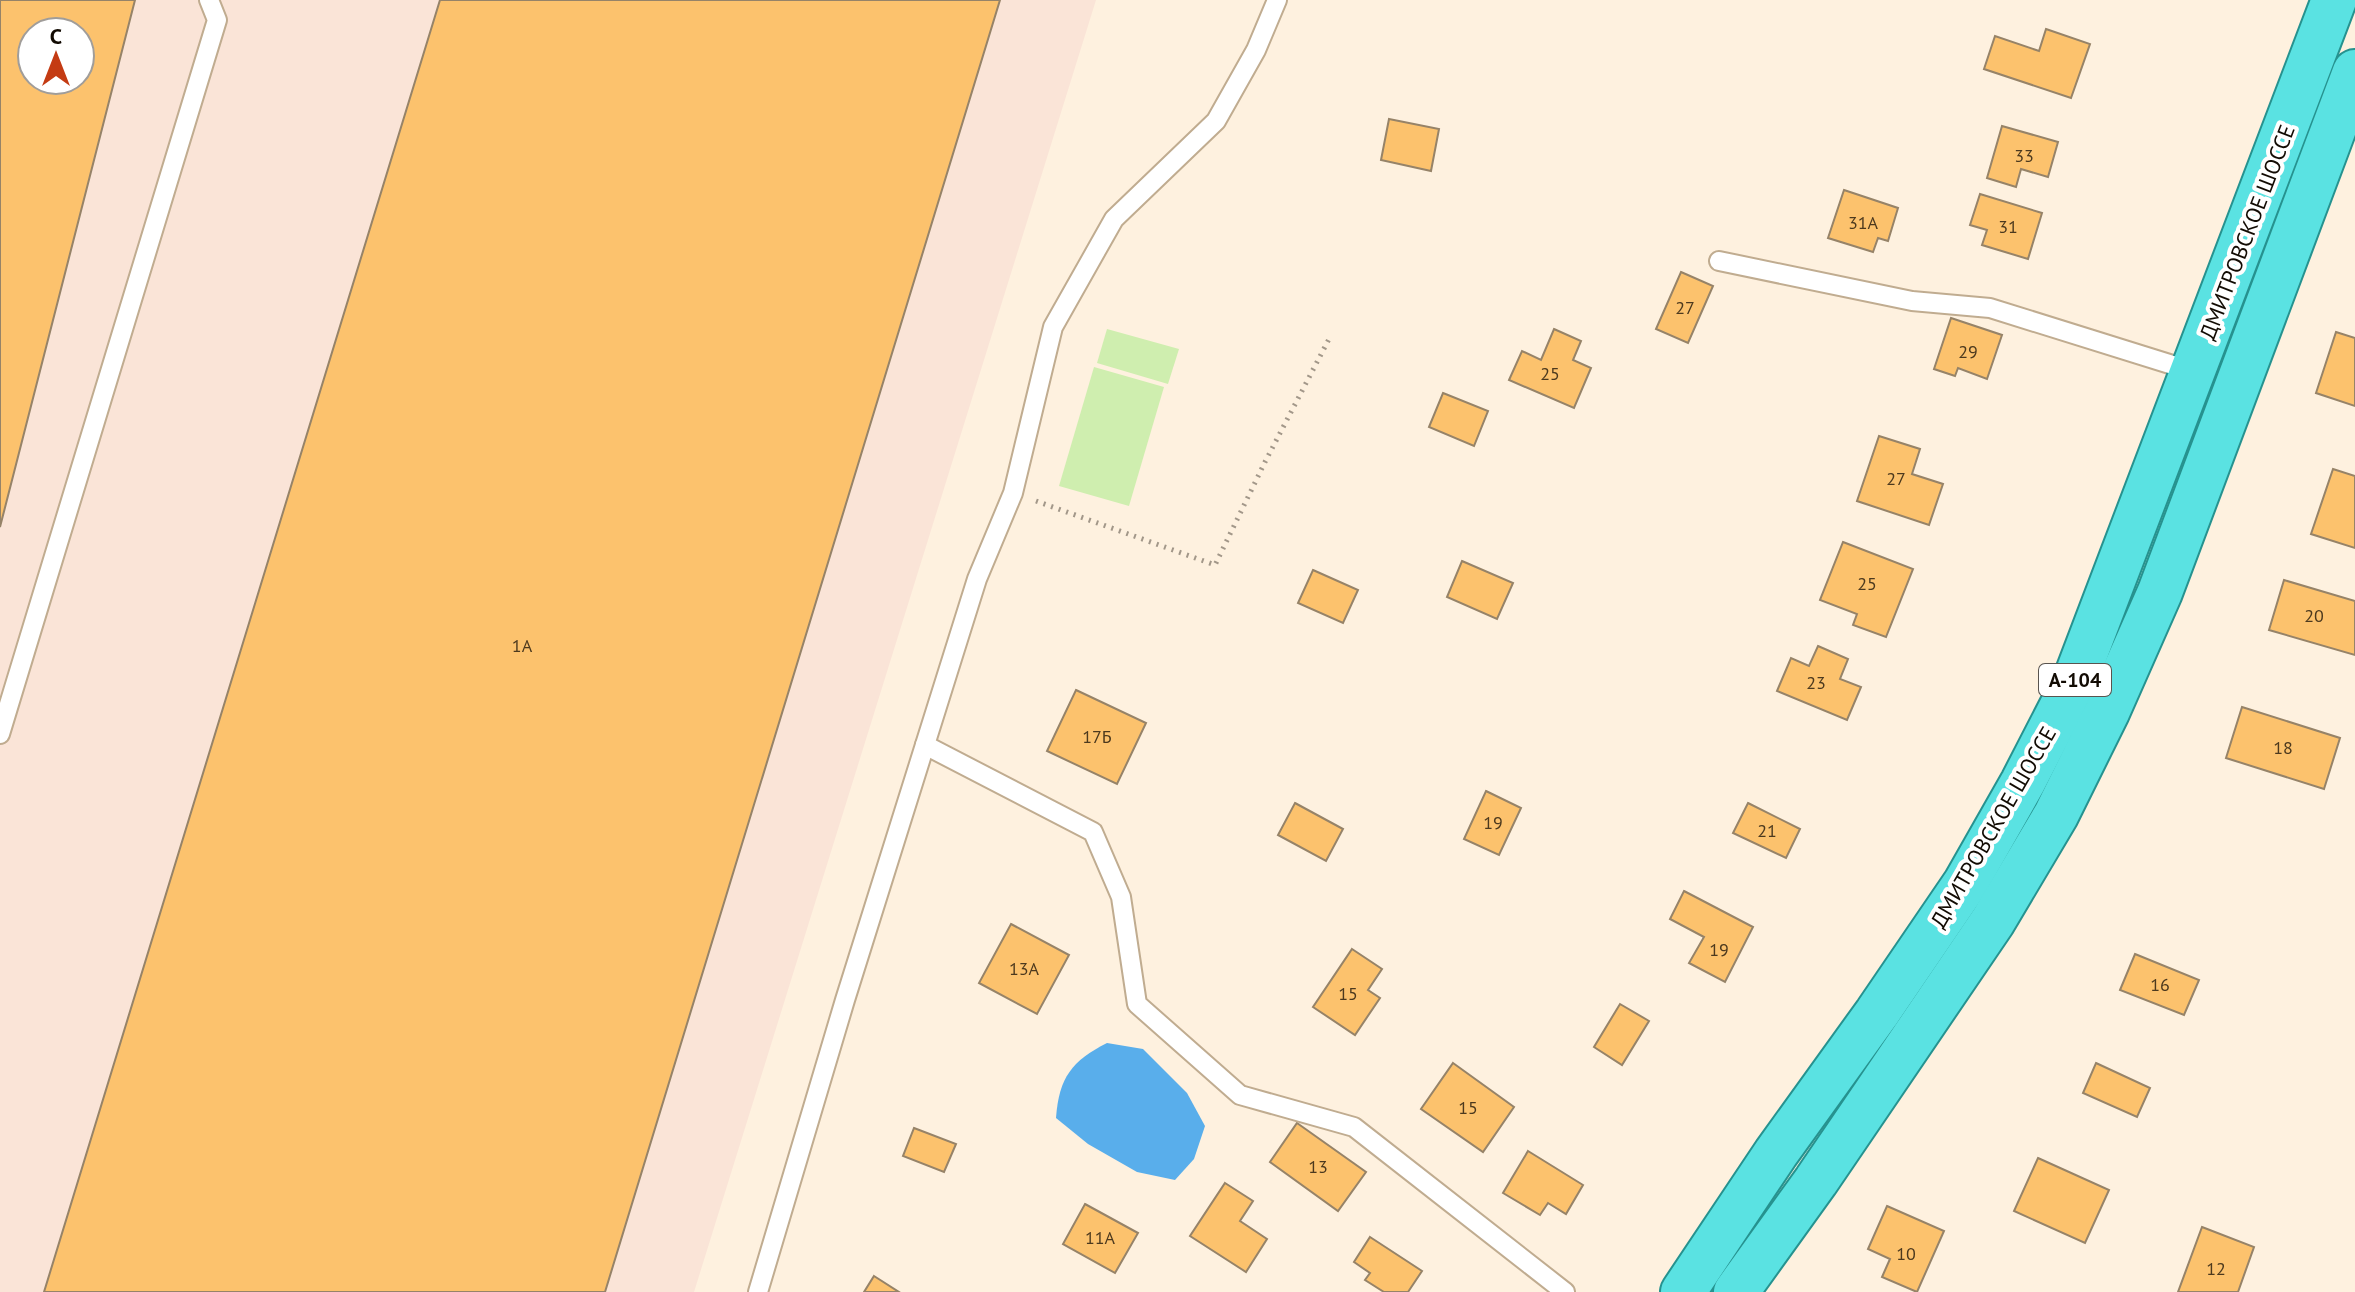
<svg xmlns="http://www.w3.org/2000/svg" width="2355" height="1292" font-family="'PT Sans',sans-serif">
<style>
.industrial{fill:#fae4d7;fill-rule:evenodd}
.green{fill:#cfeeaf}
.water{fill:#59aeeb}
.building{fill:#fcc26d;stroke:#968368;stroke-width:2;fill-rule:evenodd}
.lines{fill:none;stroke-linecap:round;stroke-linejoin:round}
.service-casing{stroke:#c0ac90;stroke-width:22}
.trunk-casing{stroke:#26928f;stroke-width:48}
.path{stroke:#a29789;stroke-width:5;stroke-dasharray:2 6;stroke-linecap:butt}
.service{stroke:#fff;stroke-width:18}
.trunk{stroke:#5ae2e2;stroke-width:44}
.labels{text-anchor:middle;stroke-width:8;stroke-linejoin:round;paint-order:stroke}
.number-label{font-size:18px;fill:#4c391e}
.shield{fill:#fff;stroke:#59544f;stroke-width:2}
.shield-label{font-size:20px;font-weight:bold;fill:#120b03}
.street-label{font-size:22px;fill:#120b03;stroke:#fff}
</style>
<rect width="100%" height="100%" fill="#fef1df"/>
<path class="industrial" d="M0,0H1096L694,1292H0ZM32,32H80V80H32Z"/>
<g class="green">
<path d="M1107,329L1179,349L1168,384L1097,363Z"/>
<path d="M1094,367L1164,387L1129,506L1059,486Z"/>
</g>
<path class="water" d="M1107,1043L1143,1049L1187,1093L1205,1126L1194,1159L1175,1180L1137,1172L1088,1144L1056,1118C1059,1077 1072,1061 1107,1043Z"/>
<g class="building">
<path d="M0,0H135L0,527ZM32,32H80V80H32Z"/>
<path d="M440,0H1000L605,1292H44Z"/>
<path d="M2046,29L2090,44L2071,98L1984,69L1995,36L2039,51Z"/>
<path d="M1389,119L1439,129L1431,171L1381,160Z"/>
<path d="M2002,126L2058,142L2048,177L2021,169L2016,187L1987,178Z"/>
<path d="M1844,190L1898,208L1888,241L1878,238L1873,252L1828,238Z"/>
<path d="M1980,194L2042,213L2028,259L1982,245L1987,230L1970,225Z"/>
<path d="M1681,272L1713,286L1688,343L1656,329Z"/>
<path d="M1951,318L2002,335L1987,379L1958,368L1955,376L1934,369Z"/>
<path d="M1554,329L1581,341L1573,360L1591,368L1574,408L1509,380L1522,351L1541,360Z"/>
<path d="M2336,332L2355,338V406L2316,393Z"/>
<path d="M1443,393L1488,411L1474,446L1429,427Z"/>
<path d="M1879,436L1920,449L1912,474L1943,484L1929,525L1857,501Z"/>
<path d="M2333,469L2355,476V548L2311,534Z"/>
<path d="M1843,542L1913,569L1886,637L1853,625L1857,614L1820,600Z"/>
<path d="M1462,561L1513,583L1497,619L1447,597Z"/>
<path d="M1313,570L1358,590L1343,623L1298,603Z"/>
<path d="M2284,580L2355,601V655L2269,630Z"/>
<path d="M1818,646L1848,659L1840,679L1861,687L1847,720L1777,691L1791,658L1809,666Z"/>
<path d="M1076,690L1146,723L1117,784L1047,751Z"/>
<path d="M2242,707L2340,738L2324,789L2226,758Z"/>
<path d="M1486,791L1521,808L1499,855L1464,839Z"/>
<path d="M1295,803L1343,829L1326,861L1278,835Z"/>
<path d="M1748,803L1800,829L1786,858L1733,833Z"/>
<path d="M1684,891L1753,927L1725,982L1689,963L1704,937L1670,919Z"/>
<path d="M1011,924L1069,955L1037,1014L979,983Z"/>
<path d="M1352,949L1382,969L1368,990L1380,998L1355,1035L1313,1007Z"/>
<path d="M2135,954L2199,980L2184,1015L2120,990Z"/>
<path d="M1620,1004L1649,1021L1622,1065L1594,1047Z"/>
<path d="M1453,1063L1514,1107L1483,1152L1421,1109Z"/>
<path d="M2096,1063L2150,1088L2137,1117L2083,1093Z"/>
<path d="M1297,1123L1366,1172L1338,1211L1270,1162Z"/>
<path d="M914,1128L956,1144L944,1172L903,1156Z"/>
<path d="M1528,1151L1583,1185L1566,1214L1548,1203L1540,1215L1503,1193Z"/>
<path d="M2038,1158L2109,1190L2085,1243L2014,1211Z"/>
<path d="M1225,1183L1253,1201L1240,1221L1267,1239L1246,1272L1190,1236Z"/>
<path d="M1085,1204L1138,1233L1115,1273L1063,1244Z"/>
<path d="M1887,1206L1944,1231L1917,1292L1882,1277L1890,1259L1868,1249Z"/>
<path d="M2202,1227L2254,1247L2238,1292H2178Z"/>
<path d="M1370,1237L1422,1271L1408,1292H1384L1365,1280L1370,1273L1354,1262Z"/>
<path d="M874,1276L899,1292H864Z"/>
</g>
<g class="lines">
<defs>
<g id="service">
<path d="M1719,261L1912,301L1990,308L2192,371"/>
<path d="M0,734L217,20L209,0"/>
<path d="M925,745L1093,832L1121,897L1137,1004L1240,1095L1354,1127L1565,1292"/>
<path d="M758,1292L845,1000L977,579L1013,493L1053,327L1114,219L1216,121L1256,50L1277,0"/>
</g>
<g id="trunk">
<path d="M1683,1292L1776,1153L1877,1013L1965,884L2023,782L2074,683L2334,0"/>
<path d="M1736,1292L1816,1181L1993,921L2056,815L2107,712L2160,592L2355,72"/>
</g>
</defs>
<use href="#service" class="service-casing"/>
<use href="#trunk" class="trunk-casing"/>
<path class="path" d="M1036,501L1215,565L1265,462L1329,339"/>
<use href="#service" class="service"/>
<use href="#trunk" class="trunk"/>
</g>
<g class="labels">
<g class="number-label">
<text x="2024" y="162">33</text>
<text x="1863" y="229">31А</text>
<text x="2008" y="233">31</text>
<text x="1685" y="314">27</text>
<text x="1968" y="358">29</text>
<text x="1550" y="380">25</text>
<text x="1896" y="485">27</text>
<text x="1867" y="590">25</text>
<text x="2314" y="622">20</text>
<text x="522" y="652">1А</text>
<text x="1816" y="689">23</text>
<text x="1097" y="743">17Б</text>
<text x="2283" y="754">18</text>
<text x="1493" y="829">19</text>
<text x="1767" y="837">21</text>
<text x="1719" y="956">19</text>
<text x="1024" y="975">13А</text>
<text x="2160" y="991">16</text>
<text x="1348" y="1000">15</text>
<text x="1468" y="1114">15</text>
<text x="1318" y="1173">13</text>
<text x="1100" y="1244">11А</text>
<text x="1906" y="1260">10</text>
<text x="2216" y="1275">12</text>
</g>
<rect class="shield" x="2039" y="664" width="72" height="32" rx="6"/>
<g class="shield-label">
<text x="2075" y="687">А-104</text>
</g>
<g class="street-label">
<text transform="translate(2247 232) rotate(-69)" y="8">ДМИТРОВСКОЕ ШОССЕ</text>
<text transform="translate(1993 827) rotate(-60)" y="8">ДМИТРОВСКОЕ ШОССЕ</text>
</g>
</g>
<g transform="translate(56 56)"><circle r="38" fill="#ffffff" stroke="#a09d9a" stroke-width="2"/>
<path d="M0-6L14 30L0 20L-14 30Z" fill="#c43b13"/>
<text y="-12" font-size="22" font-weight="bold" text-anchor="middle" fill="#120b03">С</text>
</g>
</svg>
